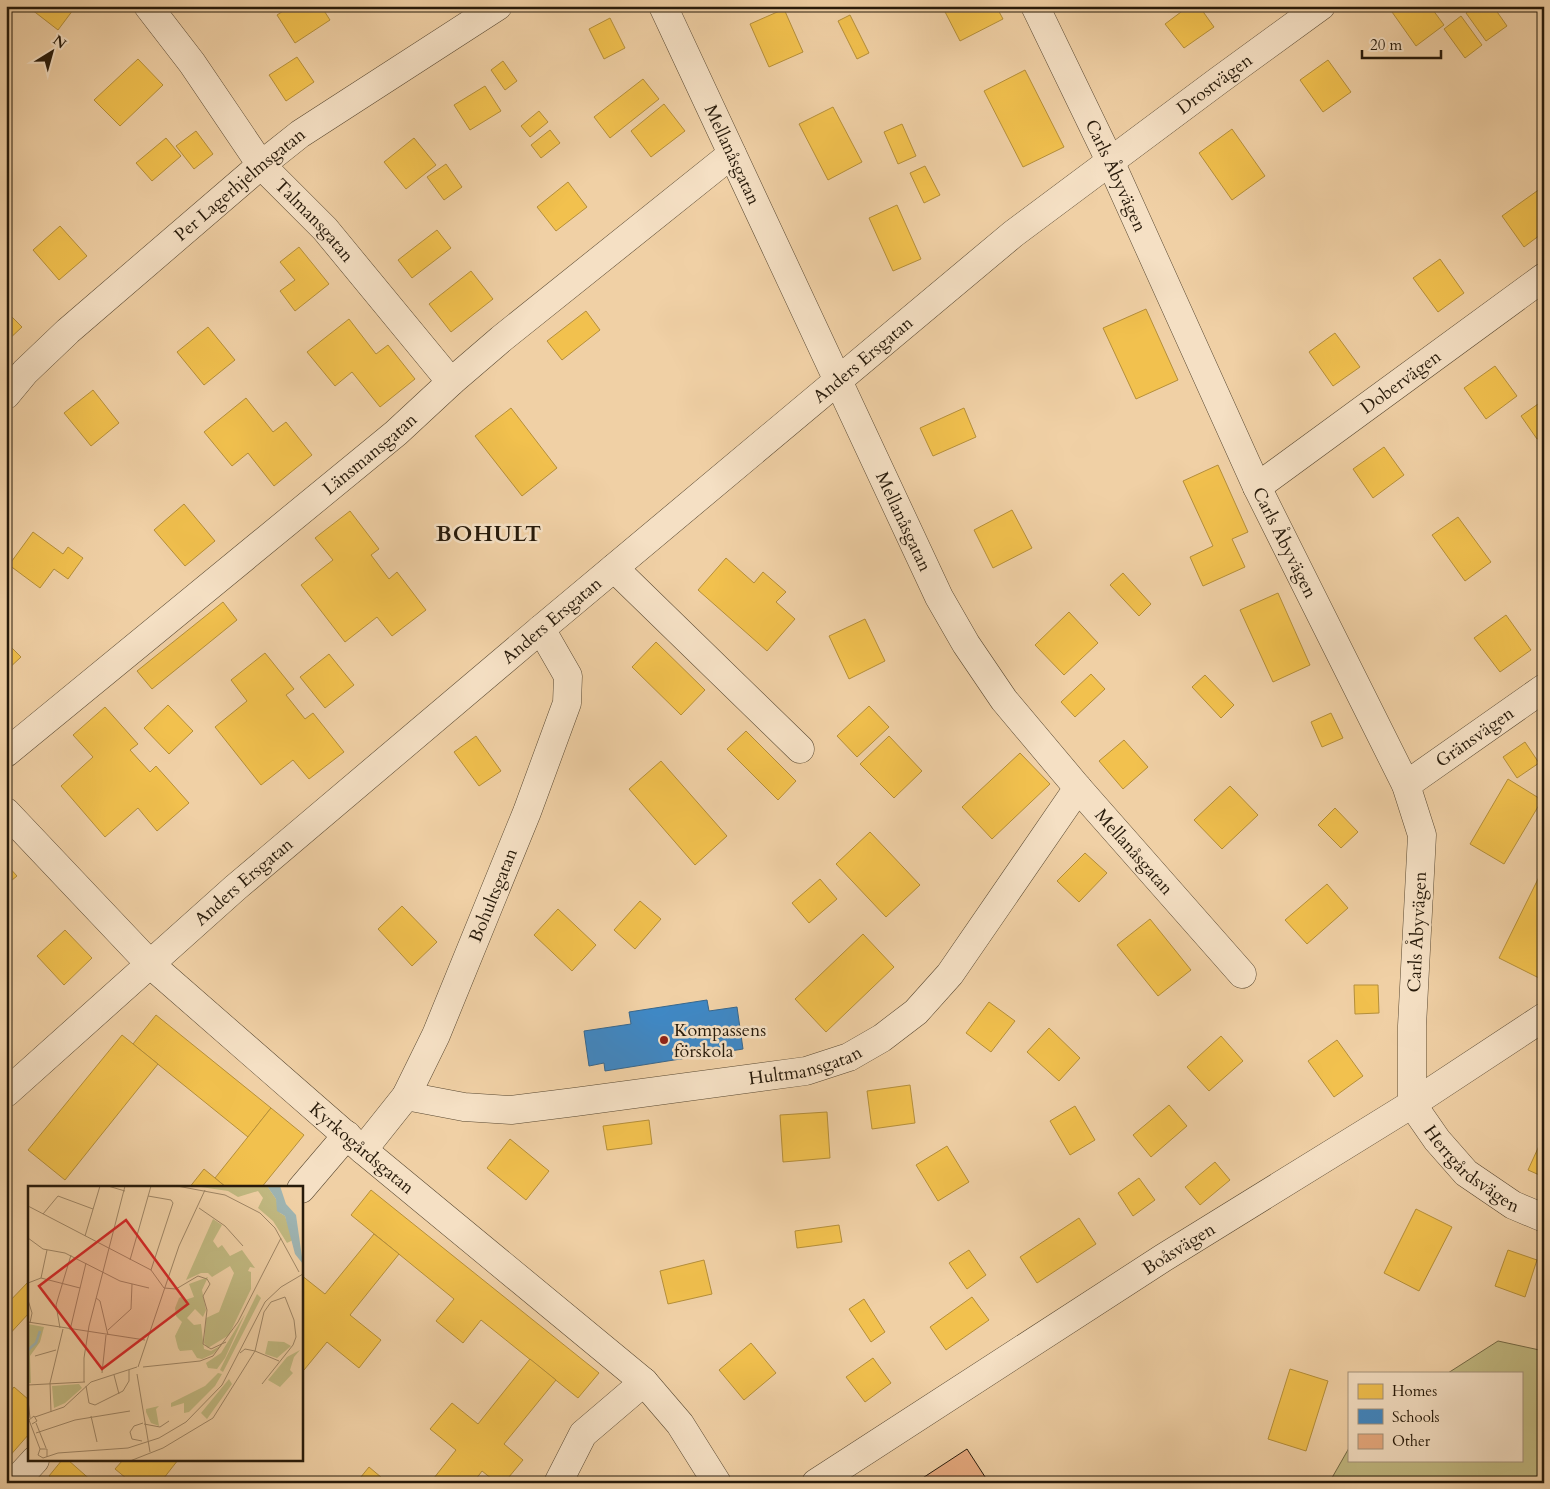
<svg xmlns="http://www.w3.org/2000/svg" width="1550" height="1489" font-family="Cardo,serif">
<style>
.green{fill:#c1b981;stroke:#746a46}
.homes{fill:#f2c14e;stroke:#b58f3a}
.schools{fill:#3f88c5;stroke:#38678d}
.building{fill:#e7aa7f;stroke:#271a0a}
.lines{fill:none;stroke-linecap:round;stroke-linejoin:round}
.minor-casing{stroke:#594831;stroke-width:29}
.minor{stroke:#f5e0c4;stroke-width:28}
.poi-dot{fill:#8f2418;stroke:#f5e0c4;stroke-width:2}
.labels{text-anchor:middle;stroke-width:5;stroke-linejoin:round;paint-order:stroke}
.street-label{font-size:18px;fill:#271a0a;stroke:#f5e0c4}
.poi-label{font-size:18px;fill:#271a0a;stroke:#f5e0c4;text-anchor:start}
.district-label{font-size:22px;font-weight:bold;letter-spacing:1px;fill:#271a0a;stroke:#f5e0c4}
.inset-river{fill:none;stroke:#9eb4b2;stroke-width:2.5}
.inset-road{fill:none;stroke:#a08767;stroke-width:1}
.view{fill:#d62828;fill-opacity:0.15;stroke:#d62828;stroke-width:2.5}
.inset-edge{fill:none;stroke:#271a0a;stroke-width:2.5}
</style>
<rect width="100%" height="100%" fill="#f0d0a5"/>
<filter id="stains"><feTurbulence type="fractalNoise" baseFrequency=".004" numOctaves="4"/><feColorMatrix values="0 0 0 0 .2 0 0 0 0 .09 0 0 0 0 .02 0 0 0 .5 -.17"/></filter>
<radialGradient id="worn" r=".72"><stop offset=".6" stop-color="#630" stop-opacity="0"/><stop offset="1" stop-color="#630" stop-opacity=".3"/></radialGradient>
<path class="green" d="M1498,1341L1544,1351V1403L1541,1427L1544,1428V1483H1329L1349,1448V1460H1521V1373H1448Z"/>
<g class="homes">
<path d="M27,6H76L58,30Z"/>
<path d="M291,6H321L330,20L295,43L277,15Z"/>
<path d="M942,6H996L1003,19L960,41Z"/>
<path d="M1189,6H1199L1214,27L1184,48L1165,24Z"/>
<path d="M1400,6H1430L1444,25L1416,46L1392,12Z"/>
<path d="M1474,6H1493L1507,26L1486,41L1466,13Z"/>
<path d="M784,9L803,52L769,67L750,24Z"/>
<path d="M850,15L869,53L857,59L838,21Z"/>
<path d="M1461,16L1482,45L1465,58L1444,29Z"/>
<path d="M610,18L625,48L604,59L589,29Z"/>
<path d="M297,57L314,82L286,101L269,75Z"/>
<path d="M138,59L163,85L120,126L94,100Z"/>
<path d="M1328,60L1351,92L1323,112L1300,80Z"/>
<path d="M503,61L517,81L505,90L491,70Z"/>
<path d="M1025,70L1064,147L1023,167L984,91Z"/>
<path d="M643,79L659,99L610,138L594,117Z"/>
<path d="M485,86L501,111L470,130L454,105Z"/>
<path d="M664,104L685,131L651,157L631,131Z"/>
<path d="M833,107L862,162L828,180L799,124Z"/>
<path d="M539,111L548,122L530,137L521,126Z"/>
<path d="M902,124L916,156L898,164L884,132Z"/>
<path d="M1232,129L1265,176L1232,200L1199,153Z"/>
<path d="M550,130L560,143L541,158L531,145Z"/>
<path d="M196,131L213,154L194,169L176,146Z"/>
<path d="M166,138L181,156L152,181L136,163Z"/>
<path d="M414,138L436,165L406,189L384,162Z"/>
<path d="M446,164L462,187L444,200L427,177Z"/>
<path d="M925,166L940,195L924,203L910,173Z"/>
<path d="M568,182L587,207L556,231L537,207Z"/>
<path d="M1544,186V232L1524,247L1502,216Z"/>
<path d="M897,205L921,259L893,271L869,218Z"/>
<path d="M60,226L87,256L59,280L33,250Z"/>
<path d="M437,230L451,248L412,278L398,260Z"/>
<path d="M299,247L329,284L295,311L280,291L295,280L280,262Z"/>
<path d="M1440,259L1464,293L1438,312L1413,278Z"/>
<path d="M471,271L493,299L451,332L429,304Z"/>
<path d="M1146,309L1178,380L1136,399L1103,328Z"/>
<path d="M6,311L22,327L6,342Z"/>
<path d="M586,311L600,330L562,360L547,341Z"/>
<path d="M349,319L376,354L388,345L415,379L380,407L352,372L335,386L307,352Z"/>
<path d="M208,327L235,360L204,385L177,352Z"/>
<path d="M1335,333L1360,367L1333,386L1309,352Z"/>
<path d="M1495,366L1517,396L1486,419L1464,388Z"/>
<path d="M93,390L119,423L91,446L64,413Z"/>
<path d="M246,398L273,432L286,422L312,455L274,486L248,453L232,466L204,432Z"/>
<path d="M1538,404L1544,411V435L1537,439L1521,416Z"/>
<path d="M511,408L557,468L522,496L475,436Z"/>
<path d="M964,408L976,437L933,456L920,428Z"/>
<path d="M1384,447L1404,475L1373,498L1353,469Z"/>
<path d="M1218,465L1248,532L1232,539L1245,567L1203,586L1190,557L1213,546L1183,481Z"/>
<path d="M184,504L215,541L185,566L154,530Z"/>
<path d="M1012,510L1032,548L993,568L974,530Z"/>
<path d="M350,511L379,549L371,555L389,579L397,572L426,610L392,636L377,617L345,642L301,585L333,560L315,538Z"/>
<path d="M1458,517L1491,562L1465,581L1432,535Z"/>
<path d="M33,532L63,554L68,547L83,558L68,579L54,569L40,588L9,565Z"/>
<path d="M726,558L754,583L763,572L786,592L776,602L795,619L767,651L698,590Z"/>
<path d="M1123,573L1151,604L1139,616L1110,585Z"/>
<path d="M1278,593L1310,665L1273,682L1240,610Z"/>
<path d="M223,602L237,620L152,689L137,671Z"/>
<path d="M1069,612L1098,643L1064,675L1035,645Z"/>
<path d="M1506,615L1531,650L1500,672L1474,638Z"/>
<path d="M865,619L885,661L849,679L829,636Z"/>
<path d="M6,642L21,657L6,671Z"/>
<path d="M656,642L705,690L681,715L632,667Z"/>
<path d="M265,653L294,689L286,695L305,719L313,713L344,752L309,779L293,760L261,785L215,727L247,701L231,680Z"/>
<path d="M329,654L354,685L325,708L300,677Z"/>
<path d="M1091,674L1105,689L1075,717L1061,702Z"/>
<path d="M1205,675L1234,705L1221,718L1192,687Z"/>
<path d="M168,705L193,731L169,754L144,728Z"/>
<path d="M869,706L889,727L857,757L837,736Z"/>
<path d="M105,707L138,744L130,750L150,772L156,766L189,803L157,831L138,808L105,837L61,786L93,757L73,735Z"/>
<path d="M1331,713L1343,738L1322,747L1311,722Z"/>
<path d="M746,731L796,781L778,800L727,749Z"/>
<path d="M476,736L501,771L479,786L454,752Z"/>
<path d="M889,736L922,771L894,798L860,764Z"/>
<path d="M1124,740L1148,767L1123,789L1099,761Z"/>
<path d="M1525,742L1539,763L1517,778L1503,757Z"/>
<path d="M1020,753L1050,784L992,839L962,807Z"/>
<path d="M661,761L727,836L695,865L629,789Z"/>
<path d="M1508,779L1542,800L1504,864L1470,844Z"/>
<path d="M1230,786L1258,815L1222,849L1194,820Z"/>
<path d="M1335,808L1358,832L1341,848L1318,825Z"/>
<path d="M870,832L920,885L886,917L836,864Z"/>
<path d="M1085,853L1107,873L1079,902L1057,881Z"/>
<path d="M6,864L17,876L6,885Z"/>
<path d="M1539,877L1544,879V974L1541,979L1499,958Z"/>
<path d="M820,879L837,899L809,923L792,903Z"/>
<path d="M1327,884L1348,908L1307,944L1285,920Z"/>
<path d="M640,901L661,919L635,949L614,930Z"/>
<path d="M402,906L437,942L412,966L378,929Z"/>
<path d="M558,909L596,945L572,971L534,935Z"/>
<path d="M1150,919L1191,970L1158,996L1117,945Z"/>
<path d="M65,930L92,958L64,985L37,956Z"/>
<path d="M863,934L894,967L826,1032L795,999Z"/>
<path d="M1354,985H1378L1379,1013L1355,1014Z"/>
<path d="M989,1002L1015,1021L991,1052L966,1033Z"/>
<path d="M156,1015L271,1108L248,1137L133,1044Z"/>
<path d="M1049,1028L1080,1058L1059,1081L1027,1052Z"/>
<path d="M122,1035L158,1064L65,1180L28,1150Z"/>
<path d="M1221,1036L1243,1061L1209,1091L1187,1067Z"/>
<path d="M1337,1040L1363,1076L1334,1097L1308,1061Z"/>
<path d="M910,1085L915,1123L872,1129L867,1091Z"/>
<path d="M1169,1105L1187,1126L1151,1157L1133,1135Z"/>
<path d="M1075,1106L1095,1140L1070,1155L1050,1121Z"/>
<path d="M271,1108L304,1135L261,1188H227L215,1178Z"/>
<path d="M827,1112L830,1158L783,1162L780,1115Z"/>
<path d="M649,1120L652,1144L607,1150L603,1126Z"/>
<path d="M1544,1135V1177L1528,1170Z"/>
<path d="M510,1139L549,1171L526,1200L487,1168Z"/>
<path d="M947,1146L969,1182L938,1201L916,1165Z"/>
<path d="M1215,1162L1230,1180L1200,1205L1185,1187Z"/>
<path d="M204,1169L215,1178L227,1188H189Z"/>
<path d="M1139,1178L1155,1200L1133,1216L1118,1193Z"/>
<path d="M371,1190L599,1373L578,1398L481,1320L463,1343L436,1321L454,1299L351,1215Z"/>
<path d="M1416,1209L1452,1227L1419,1291L1384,1273Z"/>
<path d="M1079,1218L1096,1244L1037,1283L1020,1257Z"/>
<path d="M839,1225L842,1242L797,1248L795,1231Z"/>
<path d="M374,1234L399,1254L350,1315L381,1340L359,1368L327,1342L304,1370L301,1368V1275L325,1294Z"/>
<path d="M969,1250L986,1275L967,1289L949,1263Z"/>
<path d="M1508,1250L1537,1260L1525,1297L1495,1286Z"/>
<path d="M704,1260L712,1294L668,1304L660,1271Z"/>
<path d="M29,1281V1313L6,1338V1305Z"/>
<path d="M972,1297L989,1320L946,1350L930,1327Z"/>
<path d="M864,1299L885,1332L871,1342L849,1309Z"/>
<path d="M751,1343L776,1373L744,1400L719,1370Z"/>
<path d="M873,1358L891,1383L865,1402L846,1377Z"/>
<path d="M530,1359L556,1380L504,1444L523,1460L504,1483H497L482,1471L473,1483H430L456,1450L430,1429L452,1403L478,1424Z"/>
<path d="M1290,1369L1328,1381L1306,1451L1268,1439Z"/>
<path d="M14,1387L29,1400V1434L8,1458L6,1457V1397Z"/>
<path d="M62,1460H68L94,1483H57L49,1476Z"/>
<path d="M123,1460H178L160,1483H132L115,1469Z"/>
<path d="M369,1467L388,1483H356Z"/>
</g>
<path class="schools" d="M707,1000L709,1011L737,1007L743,1049L605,1071L604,1063L589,1066L584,1031L631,1024L629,1012Z"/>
<path class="building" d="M967,1449L989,1483H915Z"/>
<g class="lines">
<defs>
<g id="minor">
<path id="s1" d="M148,6L192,63L261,165L325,229L451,382"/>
<path id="s2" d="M663,6L939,597L966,644L1004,700L1078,788L1242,974"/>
<path id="s3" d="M1035,6L1110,161L1257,487L1406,785L1422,835L1412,1026V1104L1437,1140L1466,1173L1513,1205L1544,1218"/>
<path id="s4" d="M6,395L25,372L68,331L261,165L300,134L498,6"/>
<path id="s5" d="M1257,487L1544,277"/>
<path d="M614,568L800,749"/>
<path id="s6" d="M6,753L396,433L451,382L501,339L732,154"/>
<path id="s7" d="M1406,785L1544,688"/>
<path id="s8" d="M6,812L150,964L363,1150L644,1382L680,1424L717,1483"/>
<path id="s9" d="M6,1093L235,888L541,629L1013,234L1218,81L1321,6"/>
<path id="s10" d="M406,1096L464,1107L511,1110L575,1102L806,1071L849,1057L882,1038L916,1012L950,974L1078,788"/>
<path id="s11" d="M363,1150L406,1096L436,1035L527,812L567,703L568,676L541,629"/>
<path d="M301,1189L347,1135"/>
<path d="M14,1483L35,1460"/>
<path d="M558,1483L583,1434L644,1382"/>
<path id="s12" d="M816,1483L1163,1258L1412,1104L1544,1017"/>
</g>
</defs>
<use href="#minor" class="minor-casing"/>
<use href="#minor" class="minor"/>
</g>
<circle class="poi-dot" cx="664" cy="1040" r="5"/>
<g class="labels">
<g class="street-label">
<text dy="6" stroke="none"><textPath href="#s9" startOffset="1575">Drostvägen</textPath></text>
<text dy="6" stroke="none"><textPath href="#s2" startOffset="164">Mellanåsgatan</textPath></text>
<text dy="6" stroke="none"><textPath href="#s3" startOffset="188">Carls Åbyvägen</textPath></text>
<text dy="6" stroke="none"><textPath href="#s4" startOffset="315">Per Lagerhjelmsgatan</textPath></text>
<text dy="6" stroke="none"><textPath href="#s1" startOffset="272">Talmansgatan</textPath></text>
<text dy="6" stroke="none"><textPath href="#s9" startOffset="1128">Anders Ersgatan</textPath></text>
<text dy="6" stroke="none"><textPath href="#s5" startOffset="178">Dobervägen</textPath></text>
<text dy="6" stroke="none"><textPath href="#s6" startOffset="471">Länsmansgatan</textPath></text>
<text dy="6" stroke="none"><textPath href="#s2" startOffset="569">Mellanåsgatan</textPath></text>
<text dy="6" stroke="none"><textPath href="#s3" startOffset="592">Carls Åbyvägen</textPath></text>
<text dy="6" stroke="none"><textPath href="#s9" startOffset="722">Anders Ersgatan</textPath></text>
<text dy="6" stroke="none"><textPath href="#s7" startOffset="84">Gränsvägen</textPath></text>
<text dy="6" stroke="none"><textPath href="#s2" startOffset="974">Mellanåsgatan</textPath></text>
<text dy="6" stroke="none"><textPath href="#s9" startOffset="318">Anders Ersgatan</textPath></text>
<text dy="6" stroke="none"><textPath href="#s11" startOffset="288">Bohultsgatan</textPath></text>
<text transform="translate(1417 932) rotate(-87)" y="6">Carls Åbyvägen</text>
<text dy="6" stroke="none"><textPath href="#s10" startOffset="404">Hultmansgatan</textPath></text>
<text dy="6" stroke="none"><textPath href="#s8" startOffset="490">Kyrkogårdsgatan</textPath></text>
<text dy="6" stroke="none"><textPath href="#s3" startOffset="1274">Herrgårdsvägen</textPath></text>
<text dy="6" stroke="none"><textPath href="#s12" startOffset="432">Boåsvägen</textPath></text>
</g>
<g class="poi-label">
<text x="674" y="1036">Kompassens<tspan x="674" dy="21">förskola</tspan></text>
</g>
<g class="district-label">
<text x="489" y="541">BOHULT</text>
</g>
</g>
<g transform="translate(28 1186)">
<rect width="275" height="275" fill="#f0d0a5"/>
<path d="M166,0H239L248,13L252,27L257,30L265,54L259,57L245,35L230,22L235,12L230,5L210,11L200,5ZM185,33L194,39L185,55L190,62L194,59L202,70L214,64L227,82L222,81L220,85L223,86V103L201,149L180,162L176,157L178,132L191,126L206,87L202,80L184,91L180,87H173L158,94ZM180,91L174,104L178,124L175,131L167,123L159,132L166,139L173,138L176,163L183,165L194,159L185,168L174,173L169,172L164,164L152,165L150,162L147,150L154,136L148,130L147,122L151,112L155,110L157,114L166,111L161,98ZM229,108L233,112L195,186L192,184ZM217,128L197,172L189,183L180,182L178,177L193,167ZM0,138L16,141L12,156L2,170L3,197H0ZM240,155L256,156L263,160L249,172L237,168ZM272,164L266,171L262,184L265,187L252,201L240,194L259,171ZM190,187L194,188L187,200L161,226L156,227V217L143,221V217L177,200ZM201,193L204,198L179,233L173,227ZM51,198L54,202L37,217L26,222L24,200ZM131,220L128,223L131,240L123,237L118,226V223Z" fill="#c1b981"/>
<path d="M239,0H252L258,18L268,29L275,78L267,68L257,30L249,25L248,13Z" fill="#9eb4b2"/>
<path class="inset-river" d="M0,164L8,157L12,145"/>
<path class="inset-road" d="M80,0L97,5M149,0L197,9L232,27L247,42L271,86M120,10L143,14L145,17L123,84M0,20L123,84L136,102L148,103L170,90L179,93L182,98L175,110L179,124L175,158L183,163L198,156M171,22L197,40L215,60M15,28L30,10L65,23M57,50L72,0M0,52L15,63L37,67L92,95L121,102M102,74L123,0M13,92L19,64M0,97L13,92L52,102M68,112L72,115L80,149M0,114L4,127L2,137M0,136L117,154M32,142L28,119L43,69M42,144L58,77M80,144L103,123L104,98M227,165L251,175M212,167L217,163L227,165M7,170L28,164M110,181L151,60L177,4M115,181L172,175L185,170L210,136L253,52M74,187L78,149M109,188L122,266M86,189L91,208M56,196V172L61,140L97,0M0,199L57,196M58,200L61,217L67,219L95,205L101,195V184M0,214L2,232M23,226L22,197L35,143M63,230L69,256M7,231L36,221L63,196L109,181M8,237L18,262M4,238L9,235L6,230L1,234L12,263M116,238L132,241L141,235M8,247L47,234L102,225M114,255L104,253L102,246L106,240L115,237M19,271V263H12L10,269L15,272L30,267L100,262L131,252L158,236L194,199L237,116L253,101L275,88M102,275L135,262L185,232L227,165L236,126L243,116L257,111L266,134L268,151L265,159L234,198"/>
<path class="view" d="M98,34L160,118L74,183L11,100Z"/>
<rect width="275" height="275" class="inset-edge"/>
</g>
<rect width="1550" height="1489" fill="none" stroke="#f0d0a5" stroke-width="25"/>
<rect x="8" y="8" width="1535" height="1474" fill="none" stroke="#271a0a" stroke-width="2.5"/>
<rect x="12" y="12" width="1525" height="1464" fill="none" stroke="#271a0a"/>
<rect x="1348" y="1372" width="175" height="90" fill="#f5e0c4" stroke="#a3917a"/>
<rect x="1358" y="1384" width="25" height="15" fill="#f2c14e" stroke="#a3917a"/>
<text x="1392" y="1396" font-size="15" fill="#271a0a">Homes</text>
<rect x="1358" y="1409" width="25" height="15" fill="#3f88c5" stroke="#a3917a"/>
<text x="1392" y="1422" font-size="15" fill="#271a0a">Schools</text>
<rect x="1358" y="1434" width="25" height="15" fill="#e7aa7f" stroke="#a3917a"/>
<text x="1392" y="1446" font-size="15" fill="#271a0a">Other</text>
<g transform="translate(52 52) rotate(37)" stroke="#f5e0c4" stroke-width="4" paint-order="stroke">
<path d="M0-4L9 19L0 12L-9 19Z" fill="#271a0a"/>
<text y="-8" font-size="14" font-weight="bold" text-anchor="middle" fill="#271a0a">N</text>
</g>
<path d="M1362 50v8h79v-8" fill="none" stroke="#271a0a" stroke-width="2.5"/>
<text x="1370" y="50" font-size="15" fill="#271a0a" stroke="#f5e0c4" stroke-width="4" paint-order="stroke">20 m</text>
<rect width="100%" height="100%" filter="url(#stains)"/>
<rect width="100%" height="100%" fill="url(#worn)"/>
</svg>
